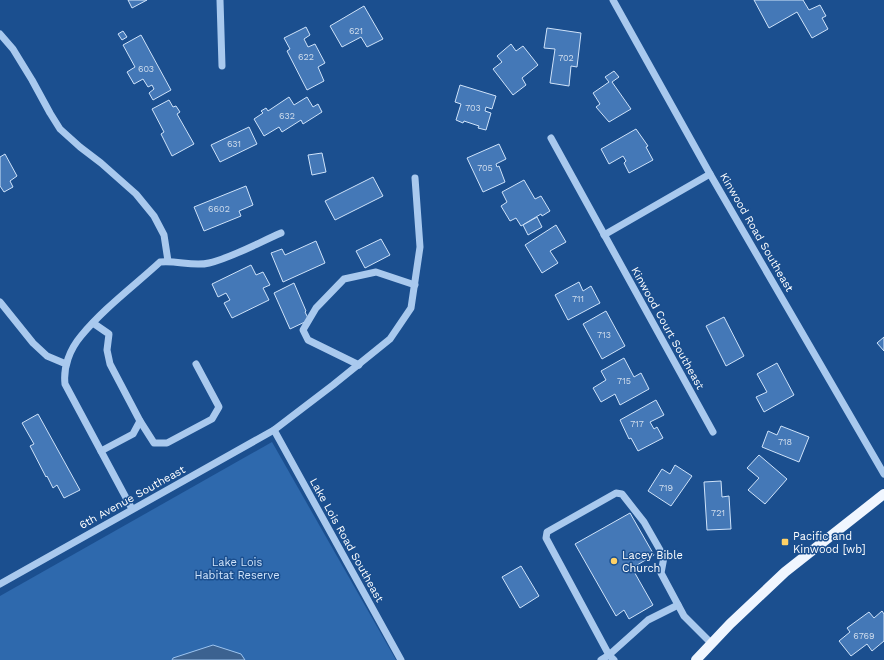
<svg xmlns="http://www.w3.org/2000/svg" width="884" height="660" font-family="'Work Sans',sans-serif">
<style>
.green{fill:#2e69ad}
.water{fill:#3c6290;stroke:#9cc4f0}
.building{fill:#4478b7;stroke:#cfe3fa}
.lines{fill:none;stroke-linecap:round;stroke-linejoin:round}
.minor{stroke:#a9c9ee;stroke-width:7}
.major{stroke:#f0f6ff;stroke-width:10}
.poi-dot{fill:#ffd166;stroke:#1b4f8f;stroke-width:1.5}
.labels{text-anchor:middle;stroke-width:3;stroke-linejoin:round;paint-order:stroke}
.number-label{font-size:9px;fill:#d0dded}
.street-label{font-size:11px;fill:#fff;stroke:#1b4f8f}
.poi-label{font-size:11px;fill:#fff;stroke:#1b4f8f;text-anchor:start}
.park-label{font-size:11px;fill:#cfe3fa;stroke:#1b4f8f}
</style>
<rect width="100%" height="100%" fill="#1b4f8f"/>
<path class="green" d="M272,442L396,660H0V596Z"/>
<path class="water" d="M213,645L241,654L245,660H172L173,658Z"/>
<g class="building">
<path d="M128,0H147L132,8Z"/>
<path d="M754,0H803L809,10L820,5L826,16L822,18L828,29L812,38L797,12L769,28Z"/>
<path d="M364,6L383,39L367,47L361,37L342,47L330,26Z"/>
<path d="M306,27L310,35L304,39L308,47L315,44L325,63L318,67L324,81L307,90L287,51L290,49L284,38Z"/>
<path d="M547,28L581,33L577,67L571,66L569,86L550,83L555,49L544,48Z"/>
<path d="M123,31L127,37L122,40L118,34Z"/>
<path d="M141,35L171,90L153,100L149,93L154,89L152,85L148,87L143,79L134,84L127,72L135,67L123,45Z"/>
<path d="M511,44L516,51L523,46L538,65L522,78L526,85L513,95L493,69L502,62L497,56Z"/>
<path d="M614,71L619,77L612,82L631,109L609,122L596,107L600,104L593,93L609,82L605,77Z"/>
<path d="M460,85L496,96L492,109L486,107L485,111L491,113L486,130L478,128L479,126L464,121L463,123L456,120L461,104L455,102Z"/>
<path d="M289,97L294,105L307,97L313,107L318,104L322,112L303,124L301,120L282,132L279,127L264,136L254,119L263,113L261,111L266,108L268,111Z"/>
<path d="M169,100L173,107L176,106L180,112L177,114L194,144L172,156L161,134L164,132L152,109Z"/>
<path d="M249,127L257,144L220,162L211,145Z"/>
<path d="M636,129L648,146L646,147L653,160L629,173L624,163L626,161L623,156L609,164L601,149Z"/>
<path d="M499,144L506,159L496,164L497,167L499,166L505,182L483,192L467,158Z"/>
<path d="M322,153L326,172L312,175L308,155Z"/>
<path d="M5,154L17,176L10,181L13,187L4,192L0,186V157Z"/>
<path d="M373,177L383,196L335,220L325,201Z"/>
<path d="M524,180L535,199L541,196L550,211L542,216L541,214L521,226L516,218L510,221L501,206L507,202L502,192Z"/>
<path d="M246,186L253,205L239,211L241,216L204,231L194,207Z"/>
<path d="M537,217L542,227L528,235L523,225Z"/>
<path d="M556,225L566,242L550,251L558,263L542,273L525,245Z"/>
<path d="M381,239L390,255L365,268L356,251Z"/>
<path d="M316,241L325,263L283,282L271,253L282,249L285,255Z"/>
<path d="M251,265L256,275L263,272L270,285L263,288L269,300L232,318L224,303L230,300L226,293L218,297L212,284Z"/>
<path d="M579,282L583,291L591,286L600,303L568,320L555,295Z"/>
<path d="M294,283L306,311L305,312L309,320L290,329L274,293Z"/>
<path d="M606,311L625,346L602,359L583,324Z"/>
<path d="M724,317L744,356L726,366L706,326Z"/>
<path d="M884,337V351L877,343Z"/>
<path d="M624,358L634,377L641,373L649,389L620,405L615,394L601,402L593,388L606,380L601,371Z"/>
<path d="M777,363L794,395L764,412L756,397L767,392L757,374Z"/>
<path d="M656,400L664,415L650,422L654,429L657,427L663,438L638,451L631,438L629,439L620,420Z"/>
<path d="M38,414L80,490L64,498L57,485L53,488L47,476L46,477L30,446L34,444L22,423Z"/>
<path d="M781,426L809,437L799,462L762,447L768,431L777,435Z"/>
<path d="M759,455L787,479L765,504L748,490L759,478L747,468Z"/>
<path d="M675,465L692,476L671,506L648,491L662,469L670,474Z"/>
<path d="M721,481L722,497L729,496L731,529L707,530L704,482Z"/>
<path d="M630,513L654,555L632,568L653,605L629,619L624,610L616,616L575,544Z"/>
<path d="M521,566L539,596L520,608L502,577Z"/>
<path d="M882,611L884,614V641L872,651L867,644L851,656L839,641L850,632L847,628L869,612L874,618Z"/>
</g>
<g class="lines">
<g class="minor">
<path d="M220,0L222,66"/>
<path d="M613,0L710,174L884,474"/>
<path d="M0,34L13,49L32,80L50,113L60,129L80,147L101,163L136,194L154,216L164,235L168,261"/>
<path d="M551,138L713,432"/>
<path d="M604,235L710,174"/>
<path d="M0,302L33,343L47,356L66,364"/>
<path d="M93,323L109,334L107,350L110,364L140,421L133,434L101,451"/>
<path d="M359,365L308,340L303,330L316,308L344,279L376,272L415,285"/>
<path d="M140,421L154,443H167L212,419L219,407L196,364"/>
<path d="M274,430L401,660"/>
<path d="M132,509L65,384C63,367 70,349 81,336C104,308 134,286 160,262C177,260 193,267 209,263C231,258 260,242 281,233"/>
<path d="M0,584L274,430L333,385L390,339L411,308L420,247L415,178"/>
<path d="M601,660L609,655L648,620L678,605"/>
<path d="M614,660L609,655L546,538L547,532L616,493L622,494L644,522L664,557L661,573L684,616L711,643"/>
</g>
<path class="major" d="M696,660L730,624L785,572L884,494"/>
</g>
<g class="poi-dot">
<rect x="781" y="538" width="8" height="8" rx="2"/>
<circle cx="614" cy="561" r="4"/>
</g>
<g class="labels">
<g class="number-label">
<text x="356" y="34">621</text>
<text x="306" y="60">622</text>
<text x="566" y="61">702</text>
<text x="146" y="72">603</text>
<text x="473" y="111">703</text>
<text x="287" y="119">632</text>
<text x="234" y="147">631</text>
<text x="485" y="171">705</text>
<text x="219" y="212">6602</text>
<text x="578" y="302">711</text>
<text x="604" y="338">713</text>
<text x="624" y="384">715</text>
<text x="637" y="427">717</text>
<text x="785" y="445">718</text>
<text x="666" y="491">719</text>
<text x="718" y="516">721</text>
<text x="864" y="639">6769</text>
</g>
<g class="street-label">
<text transform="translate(757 232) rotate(60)" y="4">Kinwood Road Southeast</text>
<text transform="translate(668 328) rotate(61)" y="4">Kinwood Court Southeast</text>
<text transform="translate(132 497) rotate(-29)" y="4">6th Avenue Southeast</text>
<text transform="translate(347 540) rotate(61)" y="4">Lake Lois Road Southeast</text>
</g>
<g class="poi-label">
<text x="793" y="540">Pacific and<tspan x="793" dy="13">Kinwood [wb]</tspan></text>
<text x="622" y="559">Lacey Bible<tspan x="622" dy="13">Church</tspan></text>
</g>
<g class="park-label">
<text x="237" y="566">Lake Lois<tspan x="237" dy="13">Habitat Reserve</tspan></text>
</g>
</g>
</svg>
